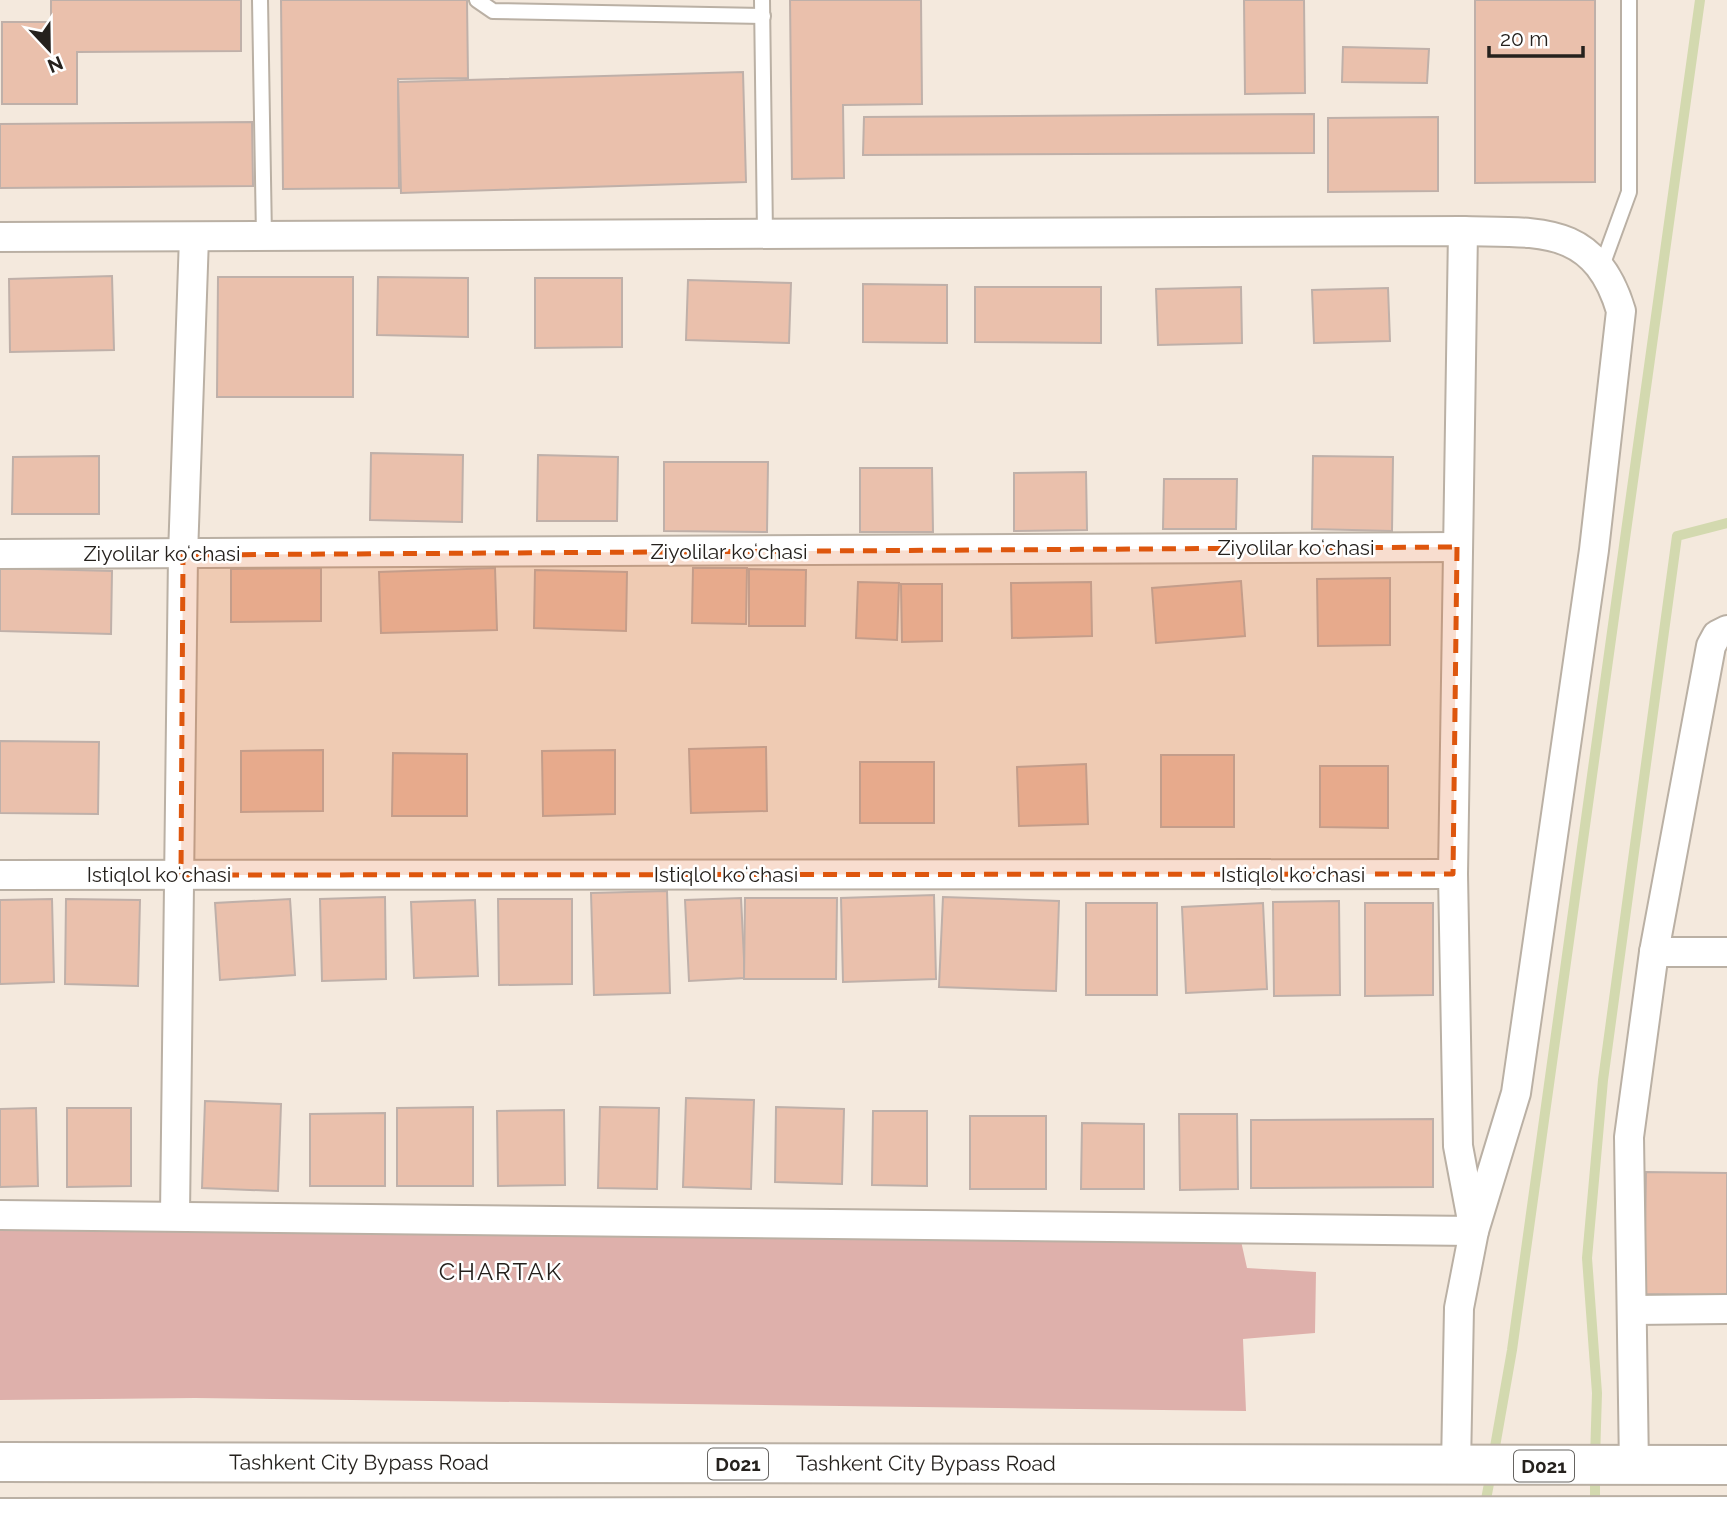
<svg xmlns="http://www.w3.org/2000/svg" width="1727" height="1533" font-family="Raleway,sans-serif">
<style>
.green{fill:#deb0ab}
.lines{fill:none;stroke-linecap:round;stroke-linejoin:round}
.stream{stroke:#d3d9af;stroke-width:10}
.building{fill:#eac0ac;stroke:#bfb0a9;stroke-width:2}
.lane-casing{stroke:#bab0a4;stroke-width:18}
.street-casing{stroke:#bab0a4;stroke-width:32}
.highway-casing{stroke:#bab0a4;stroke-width:42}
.lane{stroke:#fff;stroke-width:14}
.street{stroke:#fff;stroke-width:28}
.highway{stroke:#fff;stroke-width:38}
.marked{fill:#de560d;fill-opacity:0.2;stroke:#de560d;stroke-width:5;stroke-dasharray:14 9;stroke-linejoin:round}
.labels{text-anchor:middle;stroke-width:5;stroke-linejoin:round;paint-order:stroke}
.shield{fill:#fff;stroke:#666461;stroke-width:2}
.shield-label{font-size:19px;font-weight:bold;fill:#25211d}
.street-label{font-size:21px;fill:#25211d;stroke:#fff}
.quarter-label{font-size:24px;letter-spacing:2px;fill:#25211d;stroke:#fff}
</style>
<rect width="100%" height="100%" fill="#f4e9dd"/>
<path class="green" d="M0,1231L1239,1232L1247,1268L1316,1272L1315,1333L1243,1339L1246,1411L195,1398L0,1400Z"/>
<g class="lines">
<g class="stream">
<path d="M1493,1458L1512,1350L1700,0"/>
<path d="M1595,1459L1597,1393L1587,1258L1603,1080L1677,536L1727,523"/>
<path d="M1595,1508V1474"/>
<path d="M1484,1510L1491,1473"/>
</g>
</g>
<g class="building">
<path d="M51,0H241V51L77,52V104H2V22H51Z"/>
<path d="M281,0H467L468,78L398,79L399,188L283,189Z"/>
<path d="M790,0H921L922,104L843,105L844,178L792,179Z"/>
<path d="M1244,0H1304L1305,93L1245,94Z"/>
<path d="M1475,0H1595V182L1475,183Z"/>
<path d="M1343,47L1429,49L1427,83L1342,82Z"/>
<path d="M743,72L746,182L401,193L398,82Z"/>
<path d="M1314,114V153L863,155L864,117Z"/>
<path d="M1438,117V191L1328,192V118Z"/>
<path d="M252,122L253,186L0,188V124Z"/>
<path d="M112,276L114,350L10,352L9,279Z"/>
<path d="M218,277H353V397H217Z"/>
<path d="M378,277L468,278V337L377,335Z"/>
<path d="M535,278H622V347L535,348Z"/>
<path d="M688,280L791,283L789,343L686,340Z"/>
<path d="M863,284L947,285V343L863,342Z"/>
<path d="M975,287H1101V343L975,342Z"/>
<path d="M1241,287L1242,343L1158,345L1156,289Z"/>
<path d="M1388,288L1390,341L1314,343L1312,290Z"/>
<path d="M371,453L463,455L462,522L370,520Z"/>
<path d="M538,455L618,457L617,521H537Z"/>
<path d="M99,456V514H12L13,457Z"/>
<path d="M1313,456L1393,457L1392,531L1312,529Z"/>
<path d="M664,462H768L767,532L664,531Z"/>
<path d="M860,468H932L933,532H860Z"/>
<path d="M1086,472L1087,530L1014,531V473Z"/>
<path d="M1164,479H1237L1236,529H1163Z"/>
<path d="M0,568L112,571L111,634L0,631Z"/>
<path d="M321,568V621L231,622V569Z"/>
<path d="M495,568L497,630L381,633L379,572Z"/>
<path d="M693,568H747L746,624L692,623Z"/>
<path d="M749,569L806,570L805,626H749Z"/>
<path d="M535,570L627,572L626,631L534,628Z"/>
<path d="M1390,578V645L1318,646L1317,579Z"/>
<path d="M1241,581L1245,636L1156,643L1152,588Z"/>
<path d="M858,582L899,583L897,640L856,638Z"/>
<path d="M1091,582L1092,636L1012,638L1011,583Z"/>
<path d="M901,584H942V641L902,642Z"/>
<path d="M0,741L99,742L98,814L0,813Z"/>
<path d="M766,747L767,811L691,813L689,749Z"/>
<path d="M323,750V811L241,812V751Z"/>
<path d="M615,750V814L543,816L542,751Z"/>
<path d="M393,753L467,754V816H392Z"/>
<rect x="1161" y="755" width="73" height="72"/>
<rect x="860" y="762" width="74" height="61"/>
<path d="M1086,764L1088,824L1019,826L1017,767Z"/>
<path d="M1320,766H1388V828L1320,827Z"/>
<path d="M667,891L670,993L594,995L591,893Z"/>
<path d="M934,895L936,979L843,982L841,898Z"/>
<path d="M385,897L386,979L322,981L320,899Z"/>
<path d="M943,897L1059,901L1056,991L939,987Z"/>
<path d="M741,898L745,978L689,981L685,900Z"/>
<path d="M745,898H837L836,979H744Z"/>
<path d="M52,899L54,982L0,984V900Z"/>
<path d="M66,899L140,900L138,986L65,984Z"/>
<path d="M290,899L295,975L220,980L215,903Z"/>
<path d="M498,899H572V984L499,985Z"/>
<path d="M475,900L478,976L414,978L411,902Z"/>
<path d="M1339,901L1340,995L1274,996L1273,902Z"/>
<rect x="1086" y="903" width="71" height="92"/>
<path d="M1263,903L1267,989L1186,993L1182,907Z"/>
<path d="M1365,903H1433V995L1365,996Z"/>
<path d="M686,1098L754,1100L751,1189L683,1187Z"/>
<path d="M205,1101L281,1104L278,1191L202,1188Z"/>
<path d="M473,1107V1186H397V1108Z"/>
<path d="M600,1107L659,1108L657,1189L598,1188Z"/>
<path d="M776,1107L844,1109L842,1184L775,1182Z"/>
<path d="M36,1108L38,1186L0,1187V1109Z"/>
<path d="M67,1108H131V1186L67,1187Z"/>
<path d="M564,1110L565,1185L498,1186L497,1111Z"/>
<path d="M873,1111H927V1186L872,1185Z"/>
<path d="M385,1113V1186H310V1114Z"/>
<path d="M1179,1114H1237L1238,1189L1180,1190Z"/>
<rect x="970" y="1116" width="76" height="73"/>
<path d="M1433,1119V1187L1251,1188V1120Z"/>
<path d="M1082,1123L1144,1124V1189H1081Z"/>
<path d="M1646,1172L1727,1173V1295L1644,1294Z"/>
</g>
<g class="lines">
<defs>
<g id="lane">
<path d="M260,0L264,237"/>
<path d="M477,0L493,11L763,16"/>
<path d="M762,0L765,234"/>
<path d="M1602,266L1629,192V0"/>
</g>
<g id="street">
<path d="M0,237L1463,231L1453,874L1458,1146L1474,1231L0,1215"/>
<path d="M0,554L1457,547"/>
<path d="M0,875L1453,874"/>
<path d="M1654,952H1727"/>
<path d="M175,1215L183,555L194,237"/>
<path d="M1633,1310L1727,1309"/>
<path d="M1456,1466L1459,1308L1474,1231L1516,1093L1594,550L1621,311C1595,224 1539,233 1463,231"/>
<path d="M1634,1467L1629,1137L1654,952L1711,646L1717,635L1727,630"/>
</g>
<g id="highway">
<path id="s1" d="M0,1462L1727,1465"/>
<path d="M0,1518L1727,1516"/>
</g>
</defs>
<use href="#lane" class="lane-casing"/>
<use href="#street" class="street-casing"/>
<use href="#highway" class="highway-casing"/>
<use href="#lane" class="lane"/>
<use href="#street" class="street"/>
<use href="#highway" class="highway"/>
</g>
<path class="marked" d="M1457,547L1453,874L181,875L183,555Z"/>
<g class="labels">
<g class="shield">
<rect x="708" y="1448.5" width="60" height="31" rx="5"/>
<rect x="1514" y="1450.5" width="60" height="31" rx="5"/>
</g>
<g class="shield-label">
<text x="738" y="1471">D021</text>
<text x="1544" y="1473">D021</text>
</g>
<g class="street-label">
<text x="1296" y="555">Ziyolilar koʻchasi</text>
<text x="729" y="559">Ziyolilar koʻchasi</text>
<text x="162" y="561">Ziyolilar koʻchasi</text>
<text x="159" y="882">Istiqlol koʻchasi</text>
<text x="726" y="882">Istiqlol koʻchasi</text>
<text x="1293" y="882">Istiqlol koʻchasi</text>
<text dy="7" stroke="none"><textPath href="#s1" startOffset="359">Tashkent City Bypass Road</textPath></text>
<text dy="7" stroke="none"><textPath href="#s1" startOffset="926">Tashkent City Bypass Road</textPath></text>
</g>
<g class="quarter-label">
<text x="501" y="1280">CHARTAK</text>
</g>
</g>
<g transform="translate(49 49) rotate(158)" stroke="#ffffff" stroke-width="5" paint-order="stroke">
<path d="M0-5L12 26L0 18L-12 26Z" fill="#25211d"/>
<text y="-10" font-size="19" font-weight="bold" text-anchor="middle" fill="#25211d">N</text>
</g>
<path d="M1489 46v10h94v-10" fill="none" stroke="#25211d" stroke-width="3.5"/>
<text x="1500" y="46" font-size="21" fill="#25211d" stroke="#ffffff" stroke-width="5" paint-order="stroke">20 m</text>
</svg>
